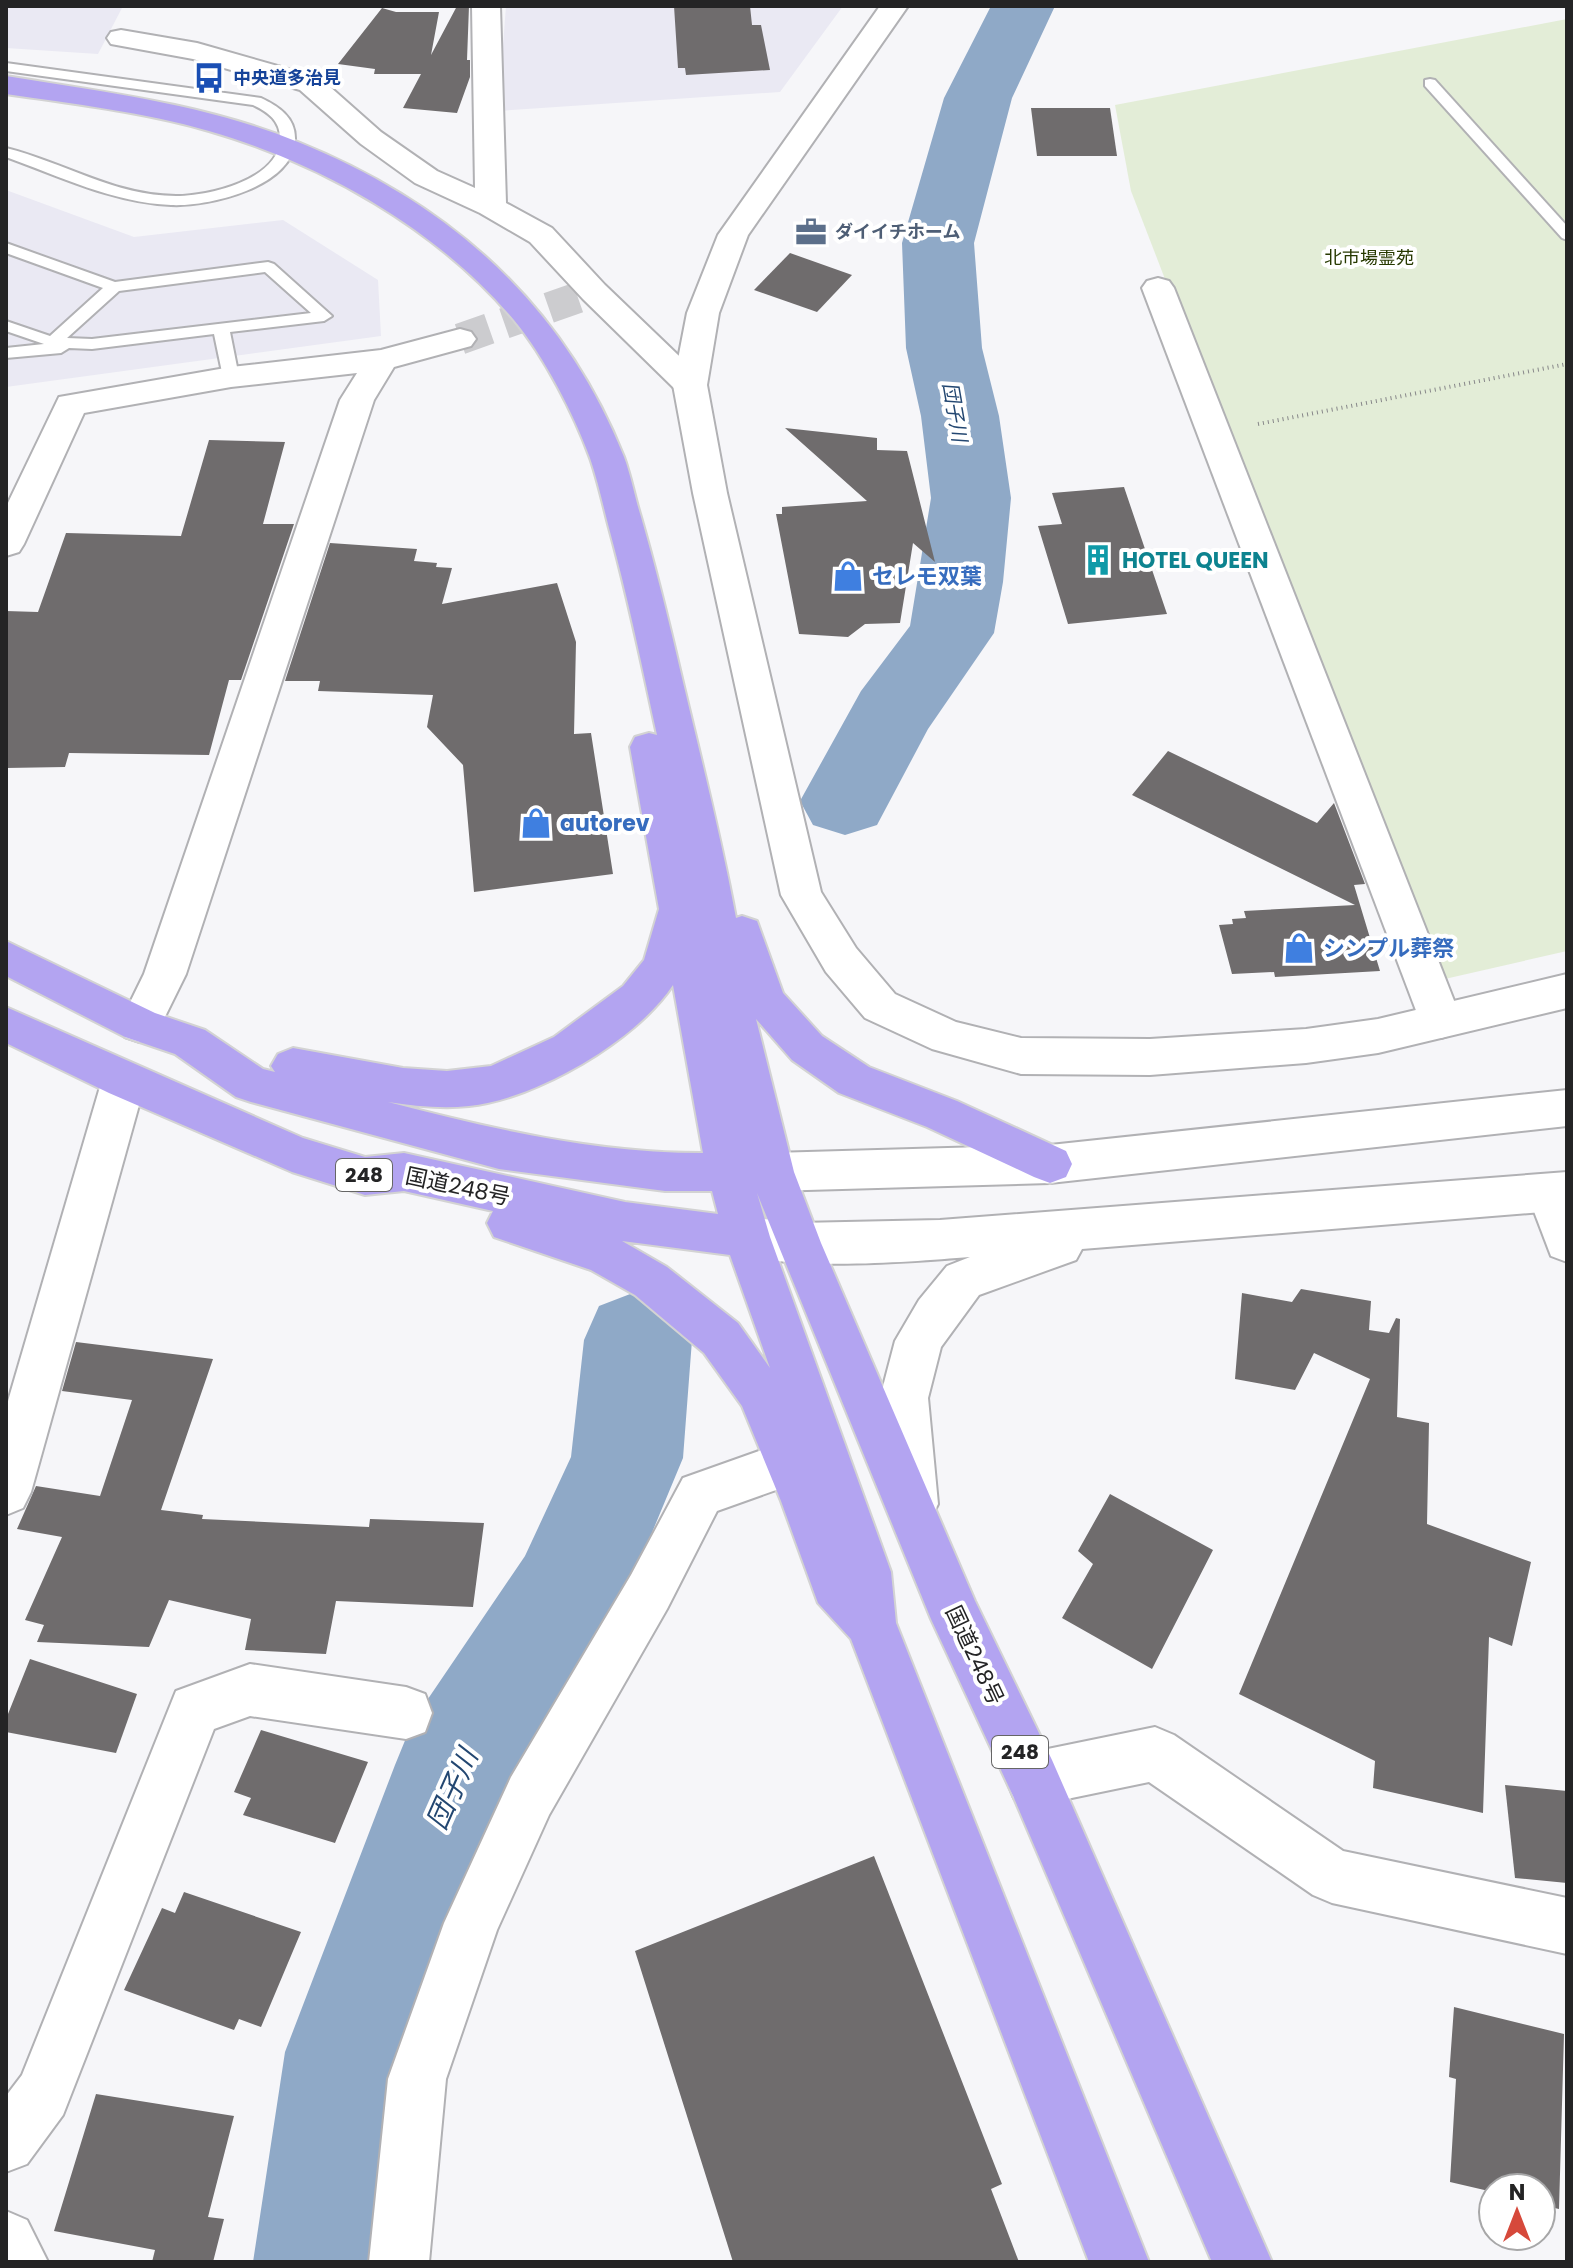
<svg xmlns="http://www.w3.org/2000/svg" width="1573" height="2268" font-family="Poppins,'Noto Sans JP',sans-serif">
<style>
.built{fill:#eae9f3}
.green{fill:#e3edd7}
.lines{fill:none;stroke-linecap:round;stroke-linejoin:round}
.river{fill:#8fa9c7;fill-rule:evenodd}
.building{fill:#6f6c6d}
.street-tunnel{stroke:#cccccf;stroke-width:31;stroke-dasharray:31 16;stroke-linecap:butt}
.lane-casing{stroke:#b1b1b4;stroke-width:4}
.street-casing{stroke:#b1b1b4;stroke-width:4}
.secondary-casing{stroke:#b1b1b4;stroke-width:4}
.highway-casing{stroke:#d3d3d3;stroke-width:4}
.path{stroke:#878789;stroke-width:4;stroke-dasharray:1 4;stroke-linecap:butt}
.lane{fill:#fff;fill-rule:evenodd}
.street{fill:#fff;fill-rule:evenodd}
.secondary{fill:#fff;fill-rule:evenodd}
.highway{fill:#b3a4f1;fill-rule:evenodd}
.labels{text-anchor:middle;stroke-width:8;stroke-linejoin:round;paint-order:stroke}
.far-transit-label{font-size:18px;font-weight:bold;fill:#164399;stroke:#fff;text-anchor:start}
.far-service-label{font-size:18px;font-weight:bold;fill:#4e5e75;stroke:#fff;text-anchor:start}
.far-park-label{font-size:18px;fill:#273900;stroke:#fff}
.far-water-label{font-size:20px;font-style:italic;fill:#234771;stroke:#fff}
.shield{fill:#fff;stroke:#666;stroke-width:2}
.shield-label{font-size:20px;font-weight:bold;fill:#242425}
.culture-label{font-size:22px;font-weight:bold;fill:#0d838f;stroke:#fff;text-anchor:start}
.shop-label{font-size:22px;font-weight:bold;fill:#366cbe;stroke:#fff;text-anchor:start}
.street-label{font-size:22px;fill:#242425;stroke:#fff}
.near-water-label{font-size:28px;font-style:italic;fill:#234771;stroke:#fff}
</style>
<rect width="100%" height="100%" fill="#f6f6f9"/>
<g class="built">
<path d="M6,6H123L98,54L6,48Z"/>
<path d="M506,6H843L780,92L498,111Z"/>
<path d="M6,190L134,237L283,220L378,280L381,336L6,387Z"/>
</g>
<path class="green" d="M1567,19V951L1436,981L1131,191L1115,105Z"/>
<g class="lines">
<g class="river">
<path d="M991,6H1055L1012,98L974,243L982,348L999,416L1011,498L1003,582L994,633L928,729L877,825L845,835L813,825L800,801L861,691L910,626L931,498L921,416L906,348L902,243L944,98Z"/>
<path d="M638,1291L677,1306L692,1340L683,1458L609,1636L507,1799L417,2052L393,2262H253L285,2052L395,1765L413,1721L525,1556L571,1457L584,1340L599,1306Z"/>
</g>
</g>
<g class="building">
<path d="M457,6H469L467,60H470V77L457,113L403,108L421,74H374L375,69L338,64L382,8L396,12H439L431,55Z"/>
<path d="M674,6H750L752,25H761L770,70L686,75L685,68H678Z"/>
<path d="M1031,108H1110L1117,156H1037Z"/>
<path d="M790,253L852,275L817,312L754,290Z"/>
<path d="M785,428L877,438V450L907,451L935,562L913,543L900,623L865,624L848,637L799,634L776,514H782V507L867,501Z"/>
<path d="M209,440L285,442L263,524H294L241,680H229L209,755L69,753L65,767L6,768V611L38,612L66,533L181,536Z"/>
<path d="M1124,487L1167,614L1068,624L1038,526L1062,524L1052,493Z"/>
<path d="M330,543L417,549L414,561L437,563L436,567L452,568L442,604L557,583L576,642L574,734L591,733L613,874L474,892L463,765L427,727L433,695L318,691L320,681H285Z"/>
<path d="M1168,751L1317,823L1334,803L1365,884L1354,885L1380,971L1275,977L1274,972L1232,974L1219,925L1233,924L1232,919L1246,918L1244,911L1355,905L1132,795Z"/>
<path d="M1301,1289L1371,1301L1369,1330L1389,1333L1396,1318L1400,1319L1397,1417L1429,1423L1427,1524L1531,1562L1512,1646L1489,1637L1483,1813L1373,1788L1375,1761L1239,1694L1370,1379L1314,1353L1295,1390L1235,1379L1242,1293L1292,1302Z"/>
<path d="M76,1342L213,1359L161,1510L203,1515L202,1519L369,1527L370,1519L484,1523L473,1607L336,1601L326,1654L245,1650L251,1619L169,1600L149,1647L37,1642L44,1625L25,1620L62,1537L17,1529L36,1486L100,1496L132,1400L62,1391Z"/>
<path d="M1110,1494L1213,1550L1152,1669L1062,1618L1093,1564L1078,1551Z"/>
<path d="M30,1659L137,1694L116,1753L6,1732V1719Z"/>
<path d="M261,1730L368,1762L335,1843L243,1815L251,1798L234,1792Z"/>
<path d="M1505,1785L1567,1791V1883L1515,1878Z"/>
<path d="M874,1856L1002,2184L991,2189L1019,2262H733L635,1951Z"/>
<path d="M184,1892L301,1932L261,2027L239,2019L234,2030L124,1990L162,1908L175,1913Z"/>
<path d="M1454,2007L1564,2034L1559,2209L1541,2205V2188H1493V2192L1450,2182L1456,2079L1449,2077Z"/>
<path d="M96,2094L234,2116L208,2217L224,2219L213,2262H152L155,2250L54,2231Z"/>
</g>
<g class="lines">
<path class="street-tunnel" d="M460,339L594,292"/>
<defs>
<g id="lane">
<path d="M6,63L261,98C278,106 295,117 295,138C296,186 209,207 171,205C114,203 59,176 6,157V148C63,162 115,196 176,196C208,196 278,180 280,140C281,121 268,112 253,105L6,71Z"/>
<path d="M1430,79L1435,80L1567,226V240L1562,238L1425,86V80Z"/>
<path d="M6,243L115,282L268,262L274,264L332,316L324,321L230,332L239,377L231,382L223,377L214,334L92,349L69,348L61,353L6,358V348L44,344L6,331V321L50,336L103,288L6,253ZM265,272L311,313L92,339L67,338L119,291Z"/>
</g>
<g id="street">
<path d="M472,6H500L506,203L552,228L605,285L702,378L707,385L702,392L690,395L678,392L583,299L530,242L480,213L415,183L361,144L300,90L193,59L111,44L107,38L111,32L121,30L197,43L320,78L381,132L437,171L475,188Z"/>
<path d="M1158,278L1169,281L1174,288L1462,1021L1456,1033L1441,1038L1426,1033L1420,1021L1142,288L1147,281Z"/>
<path d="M460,329L471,332L476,339L471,346L394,367L374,400L186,974L155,1037L140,1042L125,1037L119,1025L144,974L340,400L357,373L231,387L84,413L24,544L19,552L6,556V507L59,397L231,367L381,350Z"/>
<path d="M124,1062L139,1067L146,1080L31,1492L23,1508L6,1515V1408L102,1080L109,1067Z"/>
<path d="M1549,1174L1565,1179L1567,1184V1262L1551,1256L1527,1193L1533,1179Z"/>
<path d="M790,1440L807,1447L814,1463L807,1479L717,1511L667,1609L549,1815L497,1930L446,2079L429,2262H369L388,2079L444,1923L511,1777L631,1575L683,1478Z"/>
<path d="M250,1664L406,1687L425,1694L432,1713L425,1732L406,1739L250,1716L214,1729L63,2115L27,2164L6,2172V2096L22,2075L176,1691Z"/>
<path d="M1155,1727L1174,1735L1343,1851L1567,1898V1954L1332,1903L1313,1895L1149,1782L1033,1806L1014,1798L1006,1779L1014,1760L1033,1752Z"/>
<path d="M6,2211L27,2220L48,2262H6Z"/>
</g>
<g id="secondary">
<path d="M880,6H908L748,235L719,313L707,385L727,493L821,892L856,948L895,994L956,1022L1021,1038L1150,1039L1306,1029L1378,1019L1567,974V1008L1378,1053L1306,1063L1150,1075L1021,1074L932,1049L865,1018L826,972L781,895L693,493L673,385L687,313L718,235Z"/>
<path d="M1567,1090V1126L1050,1183L772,1191L756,1185L750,1172L756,1159L772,1153L1050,1145Z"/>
<path d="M1567,1172V1210L1082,1249L1076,1260L979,1295L941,1347L928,1398L938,1504L930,1520L913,1527L896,1520L888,1504L880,1398L895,1341L919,1300L947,1266L970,1257C906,1262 790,1272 731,1251L724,1237L731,1223L747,1217L798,1223L940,1220Z"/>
</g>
<path id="highway" d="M6,76C104,92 205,104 298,142C449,203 563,304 624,457C631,476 635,498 641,517C656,569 669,622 681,674C700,755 721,836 736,918L742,916L757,921L783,993L822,1036L869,1067L957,1101L1066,1151L1072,1164L1066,1177L1050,1183L1034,1177L927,1127L839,1093L792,1060L756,1019L794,1172L821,1243L975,1601L1052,1760L1272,2262H1212L1014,1798L931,1619L757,1193L770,1237L891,1572L896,1623L1149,2262H1089L851,1639L818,1603L781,1501L742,1406L704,1353L635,1295L591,1270L494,1237L487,1223L493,1211L404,1191L365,1195L292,1172L109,1093L6,1043V1007L303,1138L365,1157L404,1153L625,1202L718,1214L712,1191H665L499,1169L251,1102L236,1097L175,1054L125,1037L6,976V941L155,1013L205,1030L263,1069L275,1072L271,1066L278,1054L293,1048L403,1068L447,1071L491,1066L554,1037L623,986L644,960L659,909L630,747L635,737L649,733L657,735C642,666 628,597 609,528C603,505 598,481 590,458C574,414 544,356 514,320C437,229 323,164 209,131C143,112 74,104 6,94ZM673,985L703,1153C596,1153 491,1129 388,1102C414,1106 442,1109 469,1106C536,1099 636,1041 673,985ZM622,1241L730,1255L770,1368L738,1323L667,1267Z"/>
</defs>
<use href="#lane" class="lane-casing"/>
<use href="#street" class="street-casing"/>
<use href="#secondary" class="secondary-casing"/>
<use href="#highway" class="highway-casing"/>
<path class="path" d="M1258,424L1567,364"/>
<use href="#lane" class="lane"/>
<use href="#street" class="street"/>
<use href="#secondary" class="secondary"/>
<use href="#highway" class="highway"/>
</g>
<defs>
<symbol id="bus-bare" viewBox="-9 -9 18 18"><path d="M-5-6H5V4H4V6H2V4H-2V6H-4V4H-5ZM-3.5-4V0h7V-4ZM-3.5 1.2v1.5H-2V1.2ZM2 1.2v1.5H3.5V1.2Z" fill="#1a4fb4" stroke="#fff" stroke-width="2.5" paint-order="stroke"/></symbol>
<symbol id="office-bare" viewBox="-9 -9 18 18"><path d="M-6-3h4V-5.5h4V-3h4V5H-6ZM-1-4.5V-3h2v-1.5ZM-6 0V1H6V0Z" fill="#5c6f8a" stroke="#fff" stroke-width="2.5" paint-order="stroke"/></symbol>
<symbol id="building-bare" viewBox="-9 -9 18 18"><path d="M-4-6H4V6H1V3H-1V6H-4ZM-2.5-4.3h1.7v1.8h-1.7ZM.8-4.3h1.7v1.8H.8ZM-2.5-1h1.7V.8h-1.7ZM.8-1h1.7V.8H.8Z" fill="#0f9aa8" stroke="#fff" stroke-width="2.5" paint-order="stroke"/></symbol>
<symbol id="shop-bare" viewBox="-9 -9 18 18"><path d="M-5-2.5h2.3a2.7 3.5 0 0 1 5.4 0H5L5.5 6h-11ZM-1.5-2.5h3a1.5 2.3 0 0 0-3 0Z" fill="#3f7fe0" stroke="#fff" stroke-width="2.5" paint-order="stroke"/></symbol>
</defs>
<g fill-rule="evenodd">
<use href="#bus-bare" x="187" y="56" width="44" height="44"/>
<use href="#office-bare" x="789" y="210" width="44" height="44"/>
<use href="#building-bare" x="1076" y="538" width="44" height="44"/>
<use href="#shop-bare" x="826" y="554" width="44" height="44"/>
<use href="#shop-bare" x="514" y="801" width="44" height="44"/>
<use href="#shop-bare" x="1277" y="926" width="44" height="44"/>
</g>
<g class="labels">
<g class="far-transit-label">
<text x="233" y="84">中央道多治見</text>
</g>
<g class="far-service-label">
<text x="835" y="238">ダイイチホーム</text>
</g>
<g class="far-park-label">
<text x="1369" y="264">北市場霊苑</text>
</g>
<g class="far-water-label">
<text transform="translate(955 412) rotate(80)" y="7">団子川</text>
</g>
<g class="shield">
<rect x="336" y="1159" width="56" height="32" rx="6"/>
<rect x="992" y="1736" width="56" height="32" rx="6"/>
</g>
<g class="shield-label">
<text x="364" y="1182">248</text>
<text x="1020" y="1759">248</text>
</g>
<g class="culture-label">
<text x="1122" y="568">HOTEL QUEEN</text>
</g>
<g class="shop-label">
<text x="872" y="584">セレモ双葉</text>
<text x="560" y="831">autorev</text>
<text x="1323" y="956">シンプル葬祭</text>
</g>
<g class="street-label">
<text transform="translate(458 1186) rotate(12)" y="8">国道248号</text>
<text transform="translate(975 1655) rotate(65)" y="8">国道248号</text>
</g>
<g class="near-water-label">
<text transform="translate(452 1789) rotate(-66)" y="10">団子川</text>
</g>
</g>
<rect width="1573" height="2268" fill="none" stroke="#242425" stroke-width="16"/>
<g transform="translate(1517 2212)"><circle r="38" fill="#ffffff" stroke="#a7a7a8" stroke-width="2"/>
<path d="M0-6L14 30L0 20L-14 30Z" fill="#d6493b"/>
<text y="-12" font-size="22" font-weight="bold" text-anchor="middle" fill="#242425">N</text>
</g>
</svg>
